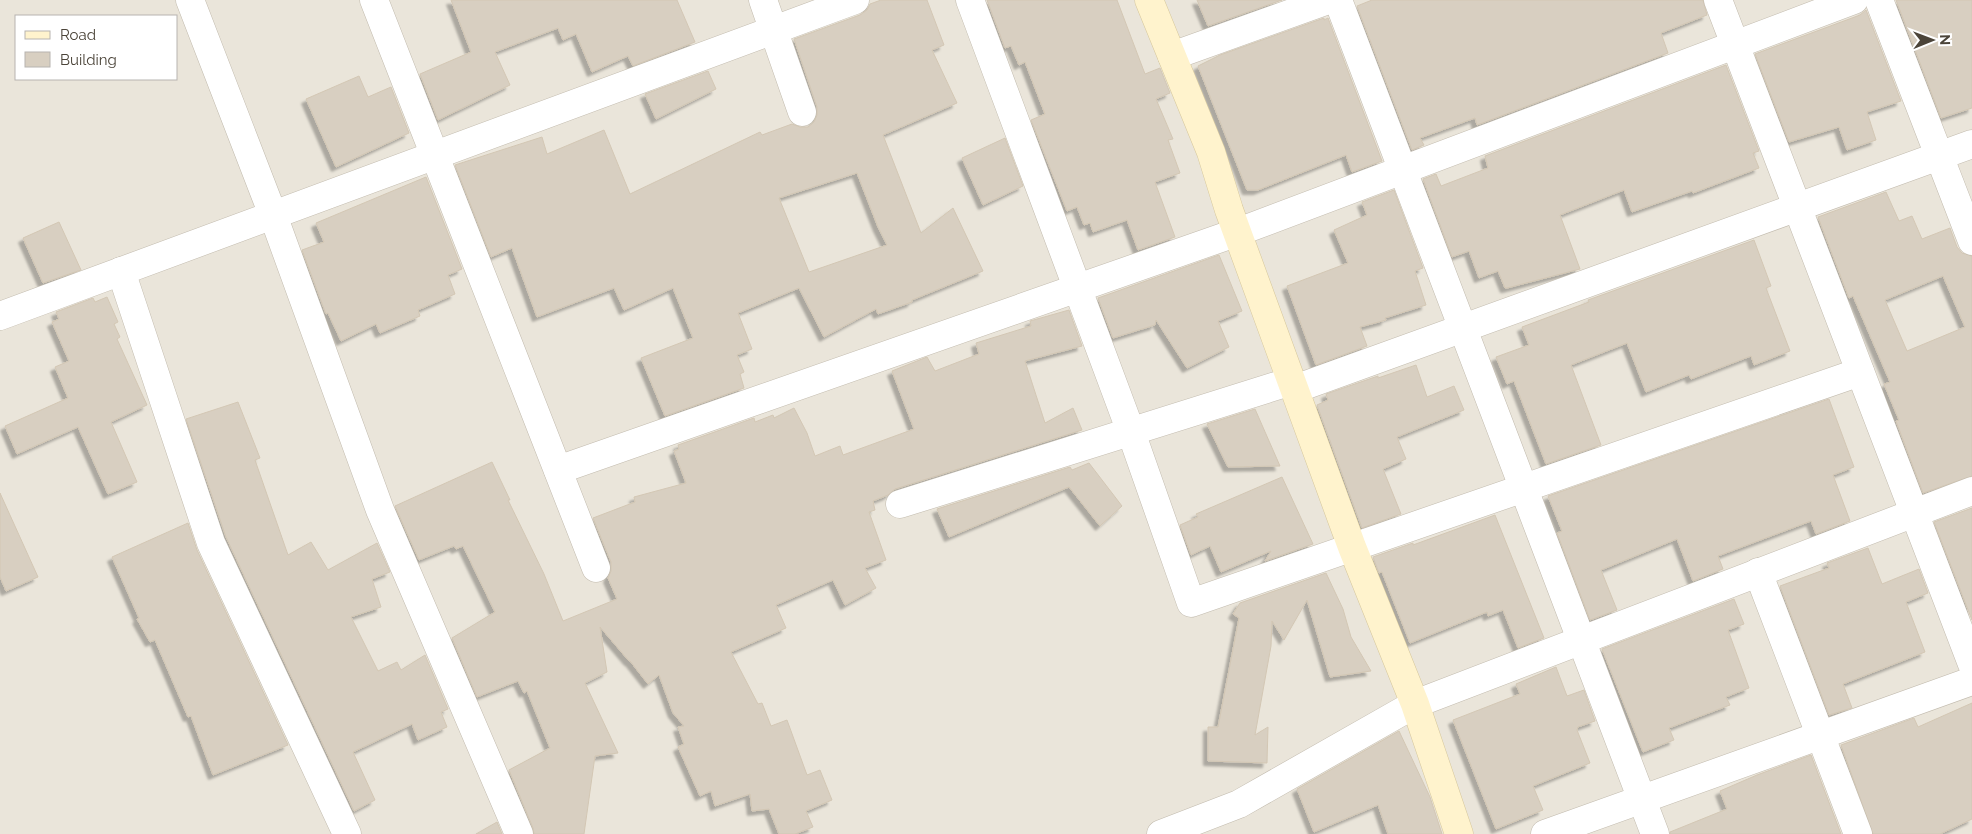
<svg xmlns="http://www.w3.org/2000/svg" width="1972" height="834" font-family="Raleway,sans-serif">
<style>
.residential{fill:#eae5da;fill-rule:evenodd}
.building{fill:#d8cfc1;stroke:#d3c7b4;fill-rule:evenodd;filter:url(#shadow)}
.lines{fill:none;stroke-linecap:round;stroke-linejoin:round}
.street-casing{stroke:#c2bbae;stroke-width:29}
.secondary-casing{stroke:#d6c79b;stroke-width:29}
.street{stroke:#fff;stroke-width:28}
.secondary{stroke:#fff3cd;stroke-width:28}
</style>
<defs>
<filter id="shadow"><feDropShadow dx="-4.5" dy="4.5" stdDeviation="1" flood-color="#0004"/></filter>
</defs>
<rect width="100%" height="100%" fill="#f6f3ec"/>
<path class="residential" d="M0,0H1972V834H0ZM16,16H176V79H16Z"/>
<g class="building">
<path d="M451,0H677L695,42L633,66L628,56L592,72L576,34L563,40L558,28L495,52L510,85L438,120L420,74L471,52Z"/>
<path d="M881,0H927L944,45L932,50L957,103L883,135L921,233L953,208L983,271L912,300V302L878,314L876,309L824,337L799,288L738,313L752,349L737,355L744,372L740,374L744,388L665,416L641,358L693,338L673,288L624,310L614,288L537,317L512,248L491,257L455,165L542,137L547,154L604,130L630,194L760,132L762,135L792,124L800,127H808L814,122L817,115V107L794,39L860,15L867,10L870,4ZM857,173L878,227L887,245L809,272L779,198Z"/>
<path d="M987,0H1117L1145,74L1160,68L1170,93L1156,99L1173,139L1168,140L1180,173L1155,182L1175,237L1138,250L1127,220L1093,232L1090,223L1084,225L1077,207L1067,211L1031,120L1045,114L1025,62L1019,65L1011,46L1005,48Z"/>
<path d="M1197,0H1282L1208,26Z"/>
<path d="M1372,0H1703L1707,15L1661,33L1668,53L1477,125L1475,118L1420,138L1424,145L1412,150L1357,6Z"/>
<path d="M1896,0H1972V108L1941,118Z"/>
<path d="M1866,10L1901,101L1867,112L1876,140L1847,150L1839,127L1789,142L1755,54L1860,15Z"/>
<path d="M1324,18V20L1328,18L1382,161L1352,172L1346,155L1258,190H1247L1198,66L1220,55Z"/>
<path d="M1726,65L1759,151L1753,153L1759,168L1693,193L1692,191L1632,212L1624,190L1560,215L1580,269L1507,288H1505L1498,271L1479,278L1469,251L1452,257L1423,179L1436,174L1441,186L1488,168L1485,156Z"/>
<path d="M708,71L716,89L656,119L645,94Z"/>
<path d="M359,76L368,97L391,87L409,133L336,167L306,99Z"/>
<path d="M1005,138L1023,186L983,205L962,158Z"/>
<path d="M426,177L462,269L448,275L455,294L418,310L420,316L380,333L376,324L341,341L328,313L326,314L302,250L324,242L316,223Z"/>
<path d="M1394,190L1423,268L1415,271L1426,305L1385,318L1386,320L1360,327L1367,346L1316,365L1287,286L1348,263L1334,230L1367,215L1362,202Z"/>
<path d="M1886,192L1899,221L1912,216L1922,239L1950,228L1957,247L1962,253L1972,256V476L1923,493L1896,421L1899,420L1884,384L1890,382L1853,296L1849,298L1818,217ZM1943,276L1965,327L1907,351L1885,300Z"/>
<path d="M59,222L81,270L43,283L23,238Z"/>
<path d="M1754,240L1771,286L1766,288L1790,351L1754,365L1751,356L1691,379L1689,375L1646,392L1627,343L1571,365L1601,445L1546,464L1514,381L1507,384L1496,357L1529,345L1522,327L1589,302L1588,300Z"/>
<path d="M1219,255L1242,311L1218,321L1229,347L1187,368L1156,320L1155,325L1113,338L1098,298Z"/>
<path d="M107,297L118,322L114,324L120,337L117,339L147,405L111,422L137,482L108,494L78,427L17,454L5,426L68,398L55,367L69,361L52,322L59,319L56,312L93,298L95,302Z"/>
<path d="M1069,310L1082,346L1025,361L1045,423L1073,408L1082,430L895,489L888,495L873,501L875,510L869,512L886,560L865,568L876,588L845,605L833,580L776,605L786,628L731,652L758,704L762,703L771,726L787,720L807,775L820,770L832,800L806,811L813,827L795,834H779L769,809L752,811L750,794L715,806L711,791L700,796L678,747L684,744L678,727L684,726L673,713L659,675L648,684L630,661H629L600,627L607,672L585,683L618,753L595,756L584,834H534L533,828L509,770L550,748L527,691L524,693L518,681L477,697L452,638L495,612L463,546L456,549L454,546L419,560L395,506L492,462L510,500H508L544,574L563,621L617,599L608,578L611,571V562L593,518L635,502L634,497L686,483L674,451L679,449L678,445L754,418L755,422L773,415L774,418L794,408L807,433L815,456L840,446L843,455L914,429L892,371L927,357L935,371L979,354L976,343L1031,326L1030,321Z"/>
<path d="M1416,365L1427,397L1454,386L1464,410L1397,437L1406,459L1383,469L1401,514L1362,528L1317,405L1328,400L1326,394L1378,376V378Z"/>
<path d="M1829,399L1854,467L1833,475L1850,521L1816,534L1811,521L1718,556L1723,569L1693,581L1677,539L1601,570L1617,610L1590,620L1557,533L1562,531L1548,496Z"/>
<path d="M238,402L260,458L255,460L288,555L311,542L328,570L377,543L390,572L372,579L381,607L351,617L378,671L397,662L401,670L425,655L448,709L441,712L447,727L418,740L412,724L353,752L375,800L354,811L226,537L186,419Z"/>
<path d="M1255,409L1280,466L1228,467L1207,424Z"/>
<path d="M1089,463L1122,506L1100,526L1069,487L949,537L937,509L1070,467L1072,470Z"/>
<path d="M1282,477L1313,544L1265,561L1271,551L1221,572L1210,546L1191,555L1180,525L1198,517L1196,514Z"/>
<path d="M0,493L38,577L6,591L0,577Z"/>
<path d="M1972,508V620L1934,522Z"/>
<path d="M1495,515L1544,638L1518,648L1503,610L1488,616L1487,612L1410,643L1382,572L1379,573L1373,557L1413,543V545Z"/>
<path d="M188,523L197,550L288,745L213,775L191,716L188,717L155,640L150,642L137,619L139,618L112,557Z"/>
<path d="M1868,548L1882,584L1919,569L1928,593L1906,602L1925,652L1843,684L1852,708L1829,715L1780,586L1829,568L1827,563Z"/>
<path d="M1326,573L1343,609L1351,637L1371,671L1330,677L1307,600L1284,640L1272,621L1271,646L1255,735L1268,727L1267,763L1208,761V727H1218L1239,618L1233,614L1240,603Z"/>
<path d="M1734,599L1744,624L1728,630L1749,688L1726,697L1730,705L1669,728L1674,740L1643,752L1602,649Z"/>
<path d="M1556,667L1567,696L1584,690L1595,721L1578,727L1577,730L1590,763L1533,786L1543,810L1496,829L1453,720L1520,694L1516,684Z"/>
<path d="M1972,703V819L1940,834H1873L1841,745L1914,718L1918,727Z"/>
<path d="M1399,731L1430,797L1442,834H1388L1378,805L1314,832L1297,789Z"/>
<path d="M1811,755L1841,834H1670V832L1727,809L1720,791L1757,775Z"/>
<path d="M497,822L502,834H476Z"/>
</g>
<g class="lines">
<defs>
<g id="street">
<path d="M190,0L273,215L380,510L519,834"/>
<path d="M374,0L596,568"/>
<path d="M763,0L802,112"/>
<path d="M970,0L1131,432L1191,603L1860,372"/>
<path d="M1338,0L1655,834"/>
<path d="M1718,0L1972,664"/>
<path d="M1879,0L1972,241"/>
<path d="M1172,56L1328,0"/>
<path d="M121,271L211,543L347,834"/>
<path d="M0,316L855,0"/>
<path d="M1295,389L1972,144"/>
<path d="M558,470L1238,232L1854,0"/>
<path d="M900,504L1292,381"/>
<path d="M1758,572L1858,834"/>
<path d="M1161,834L1239,804L1415,704L1972,491"/>
<path d="M1545,834L1972,681"/>
</g>
<path id="secondary" d="M1149,0L1211,152L1229,210L1352,547L1415,704L1459,834"/>
</defs>
<use href="#street" class="street-casing"/>
<use href="#secondary" class="secondary-casing"/>
<use href="#street" class="street"/>
<use href="#secondary" class="secondary"/>
</g>
<rect x="15" y="15" width="162" height="65" fill="#ffffff" stroke="#b7b4b0"/>
<rect x="25" y="31" width="25" height="8" fill="#fff3cd" stroke="#b7b4b0"/>
<text x="60" y="40" font-size="15" fill="#4b4439">Road</text>
<rect x="25" y="52" width="25" height="15" fill="#d8cfc1" stroke="#b7b4b0"/>
<text x="60" y="65" font-size="15" fill="#4b4439">Building</text>
<g transform="translate(1932 40) rotate(89)" stroke="#ffffff" stroke-width="4" paint-order="stroke">
<path d="M0-4L9 19L0 12L-9 19Z" fill="#4b4439"/>
<text y="-8" font-size="14" font-weight="bold" text-anchor="middle" fill="#4b4439">N</text>
</g>
</svg>
